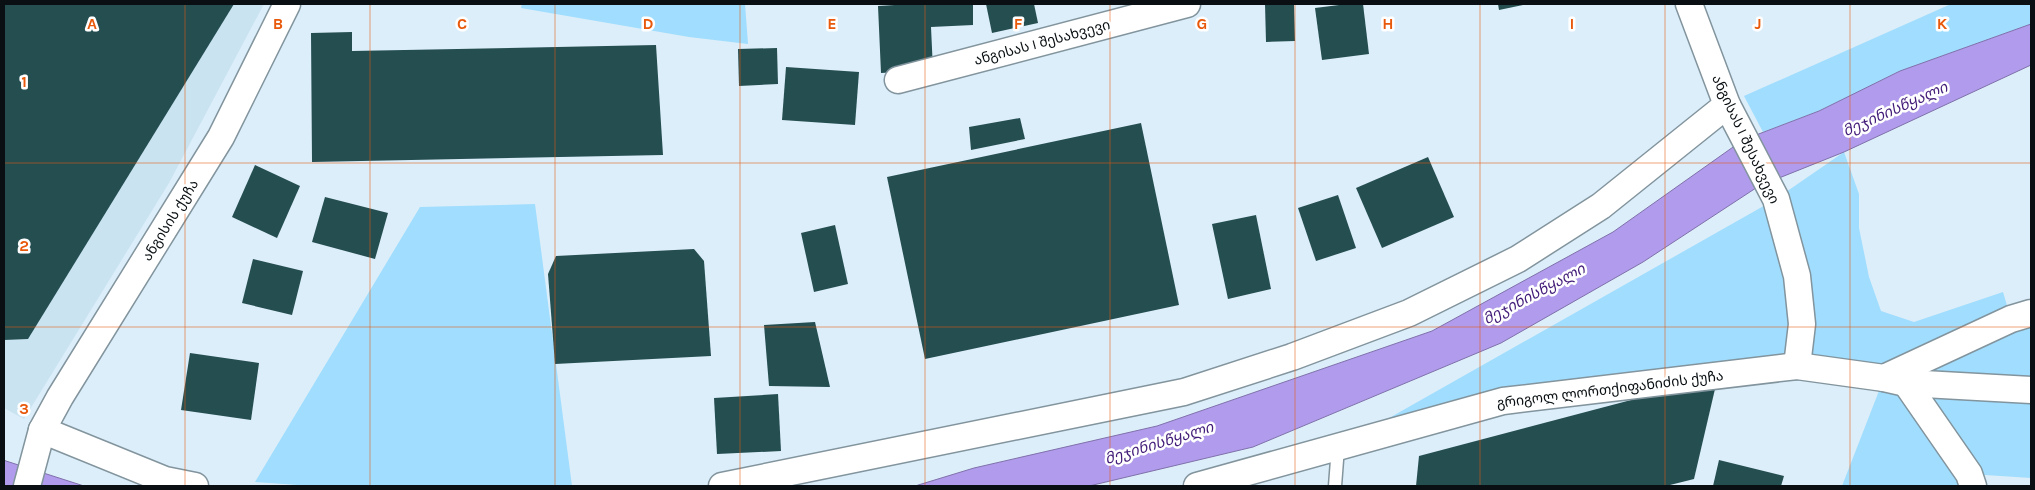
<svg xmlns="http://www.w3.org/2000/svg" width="2035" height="490" font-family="Karla,'Noto Sans Georgian',sans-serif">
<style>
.built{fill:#c9e3f1}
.green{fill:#a0ddfe}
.water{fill:#b19bec;stroke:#7f71ab}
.building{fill:#254e51}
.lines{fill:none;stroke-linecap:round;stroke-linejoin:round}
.service-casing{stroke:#82949d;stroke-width:15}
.minor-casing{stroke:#82949d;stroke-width:29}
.service{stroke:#fff;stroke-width:12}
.minor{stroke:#fff;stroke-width:26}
.grid{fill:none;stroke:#e8590c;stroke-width:1;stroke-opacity:0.55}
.labels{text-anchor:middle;stroke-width:5;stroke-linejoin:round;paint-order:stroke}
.street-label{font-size:14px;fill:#090f12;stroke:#fff}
.water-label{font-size:15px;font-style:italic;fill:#421c79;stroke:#fff}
.grid-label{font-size:16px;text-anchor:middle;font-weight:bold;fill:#e8590c;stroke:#fff;stroke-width:5;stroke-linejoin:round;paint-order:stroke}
</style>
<rect width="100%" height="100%" fill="#dceef9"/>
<path class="built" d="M4,4H264L169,183L24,419L4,408Z"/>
<g class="green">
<path d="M522,4H745L748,44L689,37L521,8Z"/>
<path d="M1951,4H2031V24L1900,71L1819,111L1763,132L1744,96Z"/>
<path d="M1844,152L1859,194V228L1869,277L1881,311L1914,322L2003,292L2011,319L2031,313V478L1970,474L1973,486H1842L1884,378L1797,366L1503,401L1338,447L1776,199Z"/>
<path d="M535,204L572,486H312L255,482L420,207Z"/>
</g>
<g class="water">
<path d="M2031,24V65L1844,152L1759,186L1643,262L1501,343L1253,447L1089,486H915L974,468L1157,426L1432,331L1613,232L1743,140L1819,111L1900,71Z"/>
<path d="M4,460L6,461L84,486H4Z"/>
</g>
<g class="building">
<path d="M4,4H234L28,339L4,340Z"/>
<path d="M911,4H973V25L931,27L933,70L881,73L878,6Z"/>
<path d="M986,4H1034L1038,23L992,33Z"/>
<path d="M1265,4H1294L1295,41L1266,42Z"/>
<path d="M1347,4H1363L1369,54L1322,60L1315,8Z"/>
<path d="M1498,4H1523V5L1499,10Z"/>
<path d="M352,32V51L656,45L663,155L312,162L311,33Z"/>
<path d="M777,48L778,84L739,86L738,49Z"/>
<path d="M786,67L859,72L855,125L782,120Z"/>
<path d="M1020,118L1025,139L971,150L969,127Z"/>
<path d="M1141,123L1179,305L925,359L887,177Z"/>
<path d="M1428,157L1454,217L1382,248L1356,188Z"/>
<path d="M255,165L300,186L277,238L232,217Z"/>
<path d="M1338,195L1356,248L1316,261L1298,208Z"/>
<path d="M325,197L388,213L375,259L312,242Z"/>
<path d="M1256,215L1271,289L1228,299L1212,224Z"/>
<path d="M835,225L848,284L814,292L801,233Z"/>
<path d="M694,249L704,261L711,356L555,364L548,274L556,256Z"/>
<path d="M253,259L303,271L292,315L242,303Z"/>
<path d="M815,322L830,387L769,386L764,325Z"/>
<path d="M190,353L259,363L251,420L181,410Z"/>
<path d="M1688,385L1715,389L1694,479L1666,486H1416L1419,456Z"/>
<path d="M778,394L781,451L717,454L714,398Z"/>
<path d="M1719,460L1784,476L1781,486H1713Z"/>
</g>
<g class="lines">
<defs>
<path id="service" d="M1335,486L1338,447"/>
<g id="minor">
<path d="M1689,4L1727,105L1776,199L1797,276L1802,324L1797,366"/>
<path d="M898,80L1187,4"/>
<path d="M1884,378L1906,383L2031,390"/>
<path d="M1906,383L1969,474L1973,486"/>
<path d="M42,430L165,480L195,486"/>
<path d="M27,486L42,430L60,397L221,137L287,4"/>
<path d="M722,486L1184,392L1292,357L1409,313L1518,259L1601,206L1727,105"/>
<path d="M1197,486L1503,401L1797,366L1884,378L2011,319L2031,313"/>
</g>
</defs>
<use href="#service" class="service-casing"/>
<use href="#minor" class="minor-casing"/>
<use href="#service" class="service"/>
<use href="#minor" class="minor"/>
</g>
<path class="grid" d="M185,4V486M370,4V486M555,4V486M740,4V486M925,4V486M1110,4V486M1295,4V486M1480,4V486M1665,4V486M1850,4V486M4,163H2031M4,327H2031"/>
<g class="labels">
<g class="street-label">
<text transform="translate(1042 42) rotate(-15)" y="5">ანგისას I შესახვევი</text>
<text transform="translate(1746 139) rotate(65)" y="5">ანგისას I შესახვევი</text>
<text transform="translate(170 220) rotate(-58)" y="5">ანგისის ქუჩა</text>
<text transform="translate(1610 389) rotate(-7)" y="5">გრიგოლ ლორთქიფანიძის ქუჩა</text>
</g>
<g class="water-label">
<text transform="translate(1895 109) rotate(-24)" y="5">მეჯინისწყალი</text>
<text transform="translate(1534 294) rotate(-28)" y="5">მეჯინისწყალი</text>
<text transform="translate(1159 443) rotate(-17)" y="5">მეჯინისწყალი</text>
</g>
</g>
<g class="grid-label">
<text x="92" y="29">A</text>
<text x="278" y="29">B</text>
<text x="462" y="29">C</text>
<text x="648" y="29">D</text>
<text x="832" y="29">E</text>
<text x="1018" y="29">F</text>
<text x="1202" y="29">G</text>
<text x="1388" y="29">H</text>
<text x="1572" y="29">I</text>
<text x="1758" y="29">J</text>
<text x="1942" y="29">K</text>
<text x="24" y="87">1</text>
<text x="24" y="251">2</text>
<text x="24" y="414">3</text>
</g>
<rect width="2035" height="490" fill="none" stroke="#090f12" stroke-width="10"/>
</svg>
